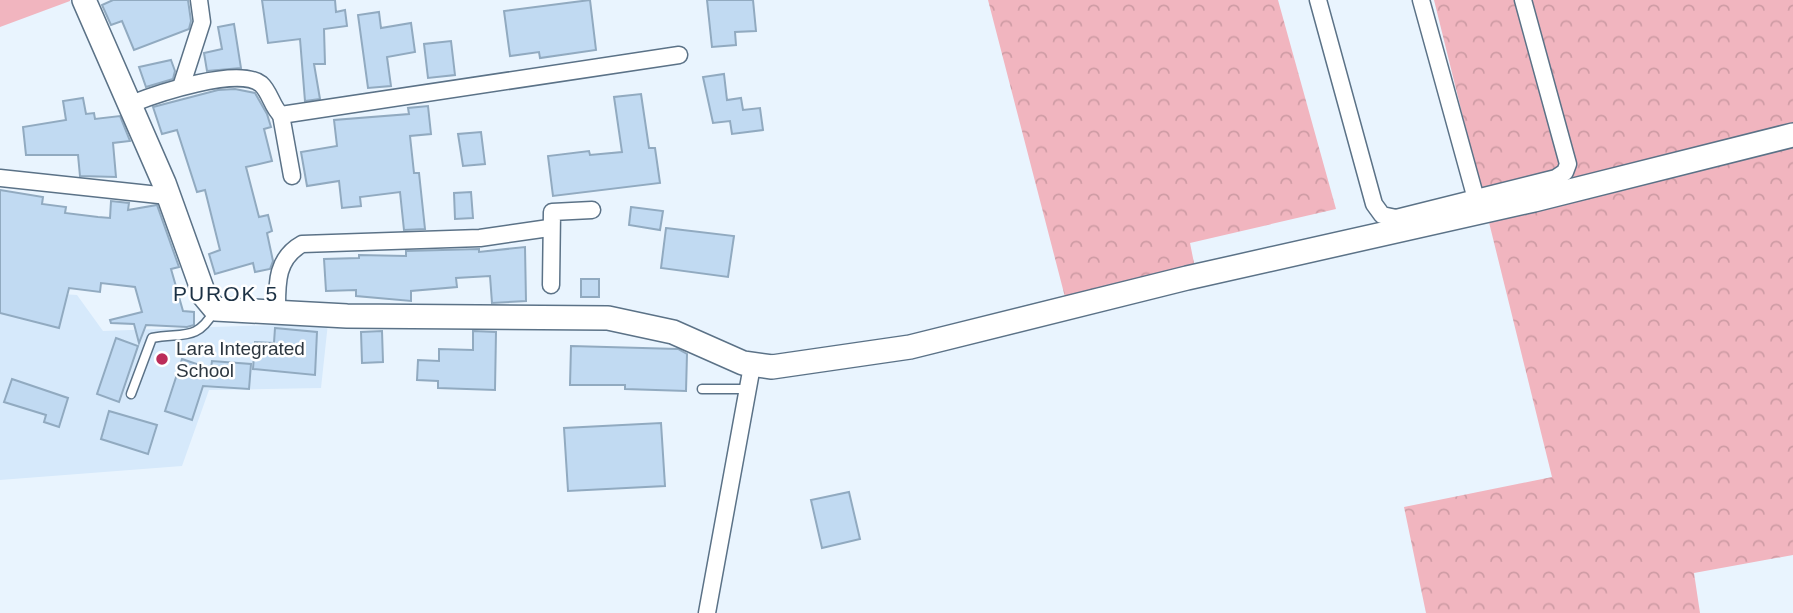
<svg xmlns="http://www.w3.org/2000/svg" width="1793" height="613" font-family="Helvetica,sans-serif">
<style>
.built{fill:#d6e9fb}
.forest{fill:url(#forest-crowns)}
.pitch{fill:#f1b5bf}
.building{fill:#c1daf2;stroke:#91aac0;stroke-width:2}
.lines{fill:none;stroke-linecap:round;stroke-linejoin:round}
.lane-casing{stroke:#5b7287;stroke-width:11}
.street-casing{stroke:#5b7287;stroke-width:19}
.secondary-casing{stroke:#5b7287;stroke-width:26}
.lane{stroke:#fff;stroke-width:8}
.street{stroke:#fff;stroke-width:16}
.secondary{stroke:#fff;stroke-width:23}
.poi-dot{fill:#bb2c59;stroke:#fff;stroke-width:2.5}
.labels{text-anchor:middle;stroke-width:5;stroke-linejoin:round;paint-order:stroke}
.poi-label{font-size:19px;fill:#2d3740;stroke:#fff;text-anchor:start}
.neighbourhood-label{font-size:21px;letter-spacing:2px;fill:#1c3144;stroke:#fff}
</style>
<defs>
<pattern id="forest-crowns" width="20" height="18" patternUnits="userSpaceOnUse" patternTransform="scale(1.75)"><rect width="20" height="18" fill="#f1b5bf"/><path d="M2 6a3 3 0 1 1 6 0M12 15a3 3 0 1 1 6 0" fill="none" stroke="#cf9ca5"/></pattern>
</defs>
<rect width="100%" height="100%" fill="#e9f4fe"/>
<path class="built" d="M0,290L77,295L103,331L328,323L321,388L209,390L182,466L0,480Z"/>
<g class="forest">
<path d="M988,0H1278L1336,209L1190,243L1195,268L1065,297Z"/>
<path d="M1434,0H1793V555L1694,573L1700,613H1426L1404,507L1552,477Z"/>
</g>
<path class="pitch" d="M0,0H70V1L0,27Z"/>
<g class="building">
<path d="M113,0H188L191,21L189,29L134,50L122,21L111,25L102,5Z"/>
<path d="M262,0H335L336,12L345,10L347,26L324,29L325,64H314L320,99L305,101L300,39L268,43Z"/>
<path d="M590,0L596,50L540,58L539,52L510,56L504,11Z"/>
<path d="M707,0H753L756,31L735,32L736,45L712,47Z"/>
<path d="M379,12L381,28L411,23L415,52L387,57L391,86L368,88L358,15Z"/>
<path d="M234,24L241,68L207,71L204,53L222,49L218,27Z"/>
<path d="M451,41L455,75L428,78L424,44Z"/>
<path d="M171,60L175,71L173,79L146,87L139,67Z"/>
<path d="M724,74L727,100L741,98L743,110L760,108L763,130L732,134L730,121L713,123L703,77Z"/>
<path d="M218,90L235,89L255,93L267,114L271,127L264,129L272,161L246,167L259,217L268,215L272,231L267,233L273,261L270,269L255,272L253,263L215,274L209,254L220,250L205,190L197,192L177,130L162,134L153,107Z"/>
<path d="M641,94L649,148H655L660,183L553,196L548,156L589,151L590,155L622,152L614,97Z"/>
<path d="M83,98L86,114L94,113L95,119L120,116L130,141L113,143L116,177L80,176L78,155H26L23,127L66,120L63,101Z"/>
<path d="M428,106L431,134L410,136L414,173H419L425,229L404,230L400,192L360,197L361,206L342,208L339,181L307,186L301,152L337,146L334,120L409,114L408,108Z"/>
<path d="M481,132L485,164L463,166L458,134Z"/>
<path d="M0,190L43,197L42,204L66,207L65,213L98,217L110,218L111,201L129,203L128,210L157,205L179,267L171,269L183,311L194,312V325L187,327L146,325L139,343L134,324L111,323L110,320L142,312L135,287L101,283L100,292L69,288L59,328L0,313Z"/>
<path d="M471,192L473,218L455,219L454,193Z"/>
<path d="M631,207L663,211L660,230L629,225Z"/>
<path d="M666,228L734,236L728,277L661,268Z"/>
<path d="M525,247L526,301L492,303L490,276L456,278L457,287L411,291V301L356,296V290L326,291L324,259L359,258V255L406,256V251L479,249V252Z"/>
<rect x="581" y="279" width="18" height="18"/>
<path d="M275,328L317,332L315,375L253,369L255,342L274,343Z"/>
<path d="M382,331L383,362L362,363L361,332Z"/>
<path d="M473,331L496,332L495,390L438,388V381L417,380L418,360L439,361V349L473,350Z"/>
<path d="M116,338L138,346L119,402L97,394Z"/>
<path d="M571,346L678,349L687,354L686,391L625,389V385H570Z"/>
<path d="M182,359L211,369L212,361L251,364L249,389L203,386L192,420L165,411Z"/>
<path d="M12,379L68,398L59,427L44,422L46,415L4,402Z"/>
<path d="M109,411L157,425L148,454L101,439Z"/>
<path d="M661,423L665,486L568,491L564,428Z"/>
<path d="M849,492L860,539L822,548L811,500Z"/>
</g>
<g class="lines">
<defs>
<g id="lane">
<path d="M702,389H748"/>
<path d="M131,394L152,338C182,332 197,342 214,311"/>
</g>
<g id="street">
<path d="M1318,0L1374,204L1382,215L1396,218L1556,178L1565,172L1568,164L1523,0"/>
<path d="M1421,0L1476,199"/>
<path d="M182,84L202,22L199,0"/>
<path d="M131,104C156,94 238,66 261,84C270,92 272,107 281,115L679,55"/>
<path d="M281,115L292,176"/>
<path d="M0,178L168,196"/>
<path d="M551,285L552,212L592,210"/>
<path d="M277,313C277,286 275,259 302,244L480,238L549,228"/>
<path d="M707,613L752,366"/>
</g>
<path id="secondary" d="M84,0L164,183L205,297L215,309L347,316L608,318L673,332L743,363L772,367L910,347L1187,278L1534,200L1793,135"/>
</defs>
<use href="#lane" class="lane-casing"/>
<use href="#street" class="street-casing"/>
<use href="#secondary" class="secondary-casing"/>
<use href="#lane" class="lane"/>
<use href="#street" class="street"/>
<use href="#secondary" class="secondary"/>
</g>
<circle class="poi-dot" cx="162" cy="359" r="7"/>
<g class="labels">
<g class="poi-label">
<text x="176" y="355">Lara Integrated<tspan x="176" dy="22">School</tspan></text>
</g>
<g class="neighbourhood-label">
<text x="226" y="301">PUROK 5</text>
</g>
</g>
</svg>
